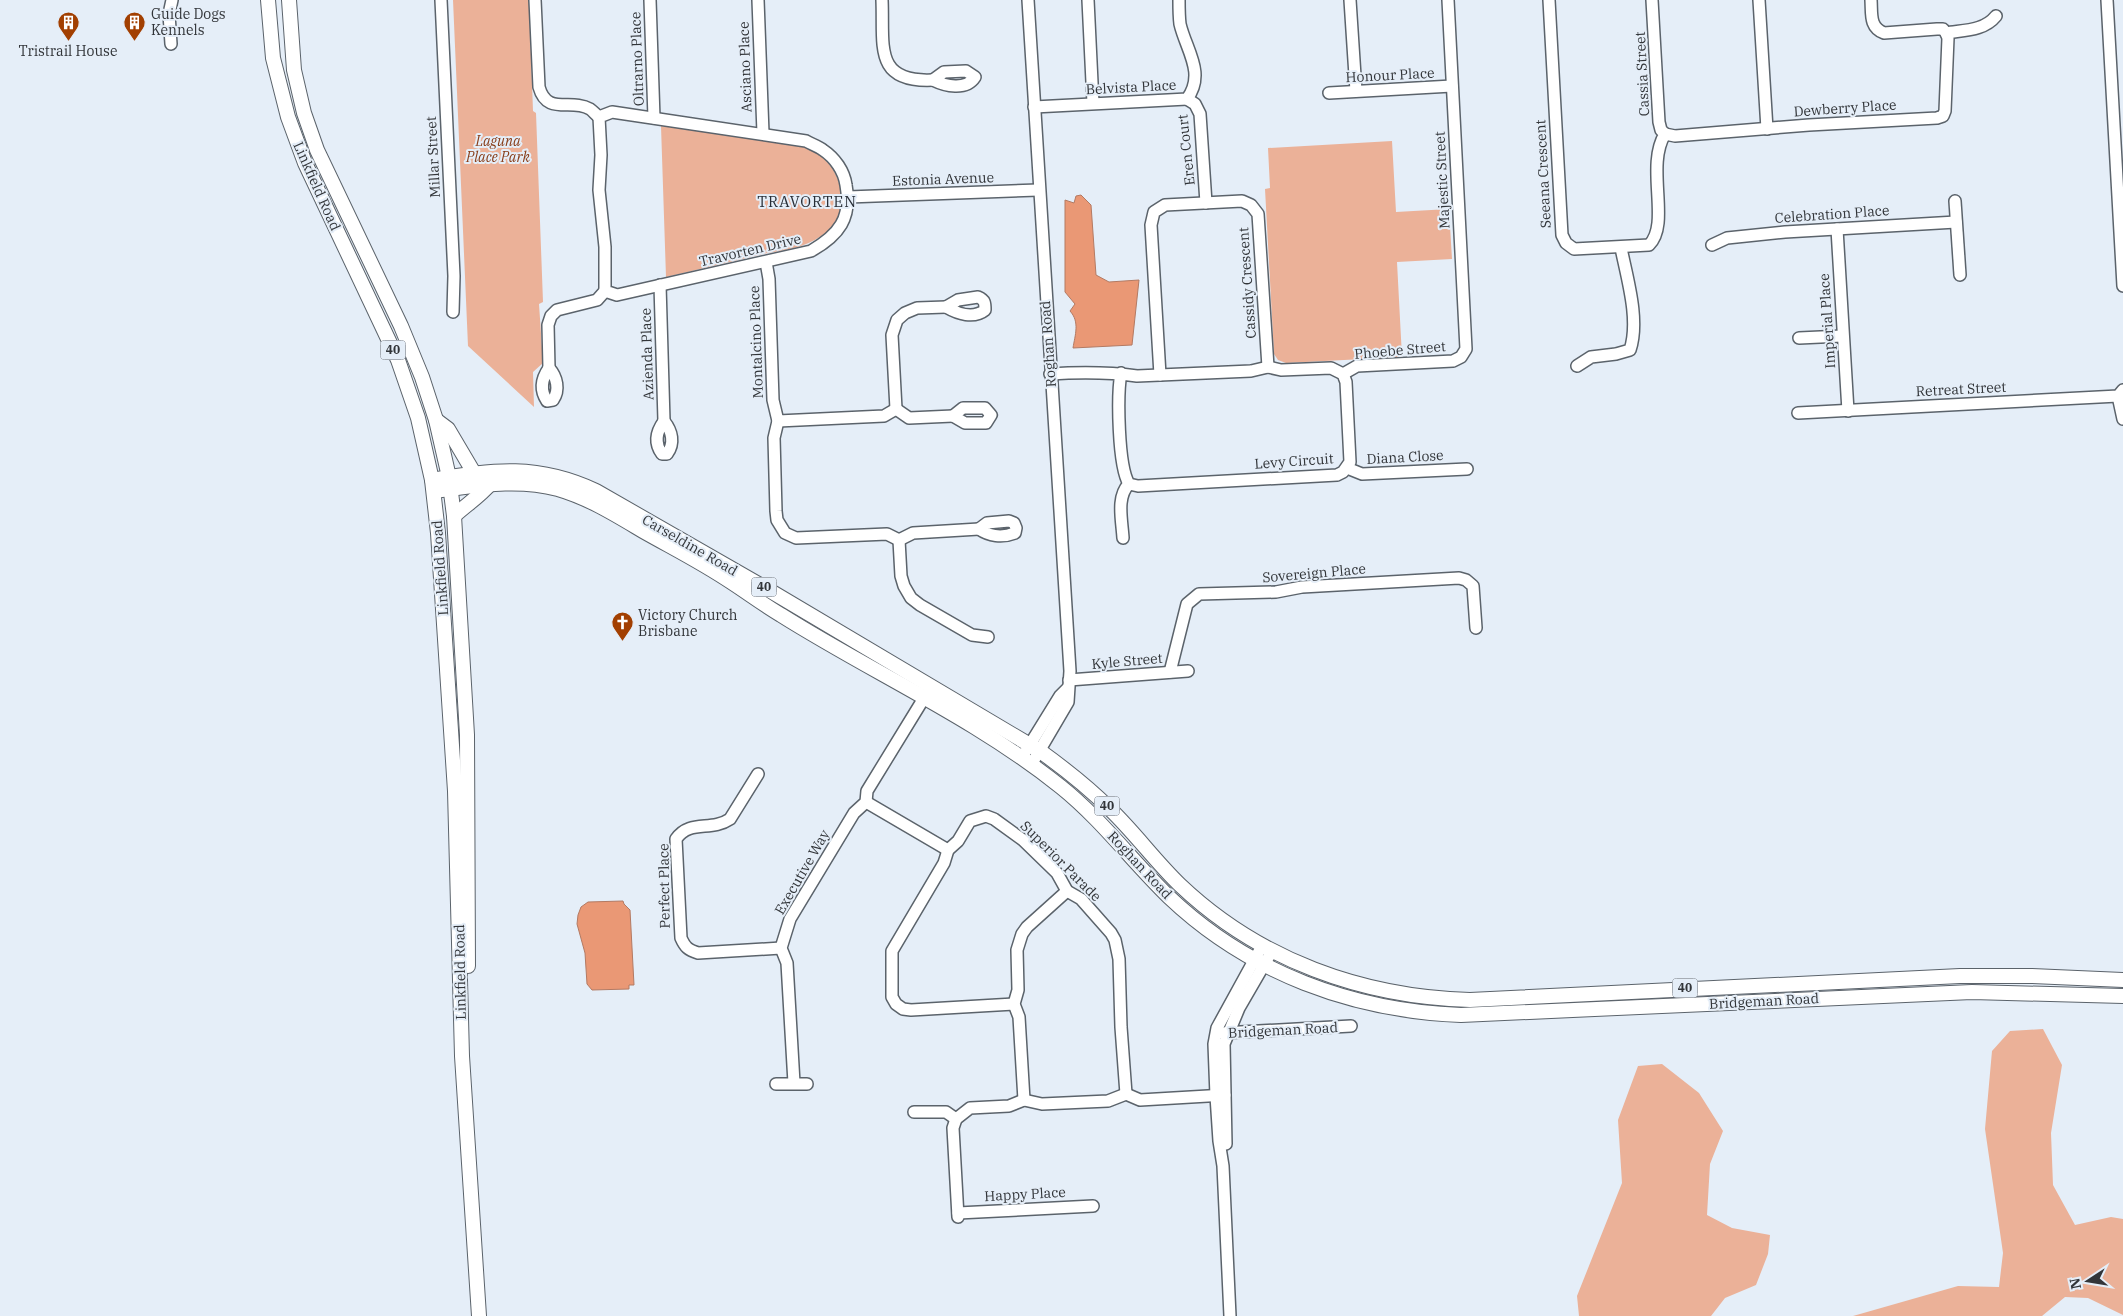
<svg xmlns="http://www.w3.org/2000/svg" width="2123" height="1316" font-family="'IBM Plex Serif',serif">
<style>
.green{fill:#ebb198}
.water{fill:#ea9875;stroke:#b37a63}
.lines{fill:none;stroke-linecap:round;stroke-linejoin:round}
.minor-casing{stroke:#5b636b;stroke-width:14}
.major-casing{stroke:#5b636b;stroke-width:16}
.minor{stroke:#fff;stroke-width:11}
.major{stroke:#fff;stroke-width:14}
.labels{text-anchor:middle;stroke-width:4;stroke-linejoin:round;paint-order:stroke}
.shield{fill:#e5eef8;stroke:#686c72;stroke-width:1}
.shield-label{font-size:12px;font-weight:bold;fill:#323539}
.poi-label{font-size:14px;fill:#323539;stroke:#e5eef8;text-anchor:start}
.street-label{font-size:14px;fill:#323539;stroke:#e5eef8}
.park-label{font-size:14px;font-style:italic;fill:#883d19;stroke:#e5eef8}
.neighbourhood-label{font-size:15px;letter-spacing:1px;fill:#282e36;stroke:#e5eef8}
</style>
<rect width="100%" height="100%" fill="#e5eef8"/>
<g class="green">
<path d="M453,0H529L533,111L536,113L543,302L539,304L543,363L533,372L534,407L468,346Z"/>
<path d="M661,126L807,147C826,157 836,169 841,190C845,208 837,226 821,236C805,248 783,250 763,254C731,262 699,269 666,277Z"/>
<path d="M1392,141L1396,212L1449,209L1452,259L1397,262L1402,357L1286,363L1278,360L1274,354L1265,189L1270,188L1268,148Z"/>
<path d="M2043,1029L2062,1065L2051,1133L2053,1185L2075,1225L2111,1217L2123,1219V1315L2088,1298L2065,1297L2042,1316H1853L1958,1286L1999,1287L2003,1253L1985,1129L1992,1051L2010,1031Z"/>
<path d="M1662,1064L1699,1093L1723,1131L1710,1164L1707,1215L1732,1228L1770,1235L1768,1254L1756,1285L1725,1298L1711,1316H1579L1577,1296L1622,1183L1618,1120L1638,1066Z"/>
</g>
<g class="water">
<path d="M1081,195L1091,205L1096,275L1109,282L1139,280L1132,345L1073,348C1075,335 1080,322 1070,311L1075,304L1065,292V200L1074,203L1076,196Z"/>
<path d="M623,901L624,904L630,910L634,985H629V989L592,990L587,984L585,953L577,924L578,915L581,907L588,902Z"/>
</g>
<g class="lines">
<defs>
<g id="minor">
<path d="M441,0L454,276L453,312"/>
<path d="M535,0L539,87C547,116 571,98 590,109C593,111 596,115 599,117"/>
<path d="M650,0L654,118"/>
<path d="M758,0L763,133"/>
<path d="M882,0C884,45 873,83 933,80"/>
<path d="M1028,0L1070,671L1068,702L1031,765"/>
<path d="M1088,0L1093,103"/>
<path d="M1350,0L1356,91"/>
<path d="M1549,0L1562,235L1566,243L1574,249L1649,245C1671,224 1645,166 1665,134L1661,130L1659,122L1652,0"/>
<path d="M1759,0L1767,129"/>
<path d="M1871,0C1872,14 1869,27 1884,33L1937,29H1943L1946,33C1964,30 1984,31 1996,16"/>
<path d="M2107,0L2123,286"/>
<path d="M171,44L169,14L172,0"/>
<path d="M966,71L975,77C966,91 945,86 933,80L944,72Z"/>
<path d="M1329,93L1452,86"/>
<path d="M1187,99L1195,104L1200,114L1206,203"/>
<path d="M1034,107L1187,99C1206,73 1186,50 1180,24C1179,16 1179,8 1179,0"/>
<path d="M612,112L806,141C811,144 818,146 823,150C835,158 844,171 846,185C852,218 839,235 811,251L617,295L605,291V247L599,190L601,155L599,117Z"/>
<path d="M1665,134L1675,136L1809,125L1937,118L1943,116L1945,111L1948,38L1946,33"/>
<path d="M848,197L1038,190"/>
<path d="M1955,201L1960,275"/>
<path d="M1837,229L1848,411"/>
<path d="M1712,245L1727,238L1785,232L1956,222"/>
<path d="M766,262L769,279L773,400L778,421L884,416L896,409L909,418L953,416"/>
<path d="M660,285L664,421"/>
<path d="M978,297C985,300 985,303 985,310C974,319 958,314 946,307L958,300Z"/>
<path d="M1799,338L1842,336"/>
<path d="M1577,366L1591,357L1616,354L1630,350C1640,320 1627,278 1621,248"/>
<path d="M549,368L548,325L551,316L557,310L597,300L605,291"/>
<path d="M549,368C557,377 560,390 553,400L547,401C539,389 542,378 549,368Z"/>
<path d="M1050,374C1080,372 1108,372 1137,376L1251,371L1268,367L1281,370L1331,368L1343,374L1346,382L1350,462L1343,472L1337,475L1138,486L1129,484C1118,466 1117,395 1121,373"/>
<path d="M1343,374L1357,366L1453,361L1461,357L1466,349L1448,0"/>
<path d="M1160,375L1151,225L1154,212L1165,205L1242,201L1251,205L1258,214L1268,367"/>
<path d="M2118,396L2123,419"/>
<path d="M963,408H985L991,415L986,423H965L953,416Z"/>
<path d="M896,409L892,335L897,320L905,313L917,308L946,307"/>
<path d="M1798,413L2118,396L2123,390"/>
<path d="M664,421C672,431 675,443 667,454H662C654,443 656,432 664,421Z"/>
<path d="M778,421L774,438L776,511L777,520L785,533L796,538L887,534L899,540L913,533L979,529"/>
<path d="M1347,468L1362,474L1467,469"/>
<path d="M1009,521L1014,523L1016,528L1015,533C1002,538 989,536 979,529L987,523Z"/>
<path d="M1123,538C1122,520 1116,497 1129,484"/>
<path d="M899,540L901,576L904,586L911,598L920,605L972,635L988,637"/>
<path d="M1170,672L1187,604L1199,594L1276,592L1302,587L1459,578L1466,580L1473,586L1476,628"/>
<path d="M1069,680L1188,671"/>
<path d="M1026,751L1060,696L1068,688"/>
<path d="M758,774L730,819C711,832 690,819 676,839L681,938C685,947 688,950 698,953L781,948"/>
<path d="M866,802L948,850"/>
<path d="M1014,1004L911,1010L903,1009L896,1004L892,997V951L944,863L948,850L958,841L970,821L986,816L994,819L1023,840L1057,873L1067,891L1081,899L1111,933L1115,940L1119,959L1121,1027L1126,1094"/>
<path d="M1222,1033L1351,1026"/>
<path d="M794,1083L787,963L781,948L790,919L854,813L866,802L867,791L924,698"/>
<path d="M776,1084H807"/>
<path d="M1024,1100L1019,1017L1014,1004L1018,990L1017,950L1022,934L1027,927L1067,891"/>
<path d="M914,1112H946L956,1119"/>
<path d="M1226,1144L1224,1044L1239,1008L1272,951"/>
<path d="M958,1213L1093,1206"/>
<path d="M958,1217L953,1128L956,1119L970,1108L1009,1106L1024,1100L1042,1104L1108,1101L1126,1094L1140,1100L1225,1095"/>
<path d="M1230,1316L1223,1166L1219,1141L1216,1096L1214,1044L1217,1028L1262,946"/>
</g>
<g id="major">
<path d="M268,0L273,58L288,117L305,163L398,360L418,418L432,480L438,533L455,791L462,1056L479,1316"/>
<path d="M289,0L294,70L304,113L317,150L401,326L422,377L436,420L449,477L454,516L467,735L468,966"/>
<path d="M436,420L448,429L474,473"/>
<path d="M432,480C493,469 539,464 596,491L767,589L1040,751C1065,769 1089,788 1110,809C1135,833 1155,861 1180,885C1259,960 1362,997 1470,1000L1960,976H2032L2123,980"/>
<path d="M434,491C476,486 516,478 558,489C589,498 616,515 643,531C673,548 703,563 731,582C748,593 764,605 781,615C873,673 975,718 1061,787C1101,819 1132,861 1169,897C1249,973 1353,1011 1461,1015L1972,992L2123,996"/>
<path d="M454,516C466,505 480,496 491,483"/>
</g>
</defs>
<use href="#minor" class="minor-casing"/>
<use href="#major" class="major-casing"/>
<use href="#minor" class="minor"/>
<use href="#major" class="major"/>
</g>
<defs>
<symbol id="building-pin" viewBox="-11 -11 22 30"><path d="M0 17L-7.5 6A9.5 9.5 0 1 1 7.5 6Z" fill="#a23f01" stroke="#e5eef8"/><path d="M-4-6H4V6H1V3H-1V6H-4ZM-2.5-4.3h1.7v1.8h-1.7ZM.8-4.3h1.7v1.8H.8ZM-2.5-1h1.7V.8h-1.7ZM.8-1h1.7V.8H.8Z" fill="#fff"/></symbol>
<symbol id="church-pin" viewBox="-11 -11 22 30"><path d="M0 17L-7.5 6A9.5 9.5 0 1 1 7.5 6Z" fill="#a23f01" stroke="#e5eef8"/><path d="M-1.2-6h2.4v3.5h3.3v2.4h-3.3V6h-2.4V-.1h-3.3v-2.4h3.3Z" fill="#fff"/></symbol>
</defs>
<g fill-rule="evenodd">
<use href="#building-pin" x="122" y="10" width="25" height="34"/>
<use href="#building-pin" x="56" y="10" width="25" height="34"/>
<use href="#church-pin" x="610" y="610" width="25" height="34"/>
</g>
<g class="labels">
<g class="shield">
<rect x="380.5" y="340.5" width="25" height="19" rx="4"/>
<rect x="751.5" y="577.5" width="25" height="19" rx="4"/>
<rect x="1094.5" y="796.5" width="25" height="19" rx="4"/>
<rect x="1672.5" y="978.5" width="25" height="19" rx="4"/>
</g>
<g class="shield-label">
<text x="393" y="354">40</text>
<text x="764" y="591">40</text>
<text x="1107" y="810">40</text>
<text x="1685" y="992">40</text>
</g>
<g class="poi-label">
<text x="151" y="19">Guide Dogs<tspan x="151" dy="16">Kennels</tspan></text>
<text x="68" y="56" text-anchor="middle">Tristrail House</text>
<text x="638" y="620">Victory Church<tspan x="638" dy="16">Brisbane</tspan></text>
</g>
<g class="street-label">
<text transform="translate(637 59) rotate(-92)" y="5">Oltrarno Place</text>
<text transform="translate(745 67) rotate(-92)" y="5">Asciano Place</text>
<text transform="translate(1642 74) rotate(-93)" y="5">Cassia Street</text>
<text transform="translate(1390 75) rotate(-3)" y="5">Honour Place</text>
<text transform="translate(1131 87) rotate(-3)" y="5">Belvista Place</text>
<text transform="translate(1845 108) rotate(-4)" y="5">Dewberry Place</text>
<text transform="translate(1186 150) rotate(-96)" y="5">Eren Court</text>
<text transform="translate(433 157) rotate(-93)" y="5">Millar Street</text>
<text transform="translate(1543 174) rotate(-93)" y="5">Seeana Crescent</text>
<text transform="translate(943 179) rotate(-2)" y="5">Estonia Avenue</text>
<text transform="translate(1442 180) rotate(-93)" y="5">Majestic Street</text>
<text transform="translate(317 186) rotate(66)" y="5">Linkfield Road</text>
<text transform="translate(1832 214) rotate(-4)" y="5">Celebration Place</text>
<text transform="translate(750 250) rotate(-13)" y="5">Travorten Drive</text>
<text transform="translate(1247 283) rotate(-94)" y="5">Cassidy Crescent</text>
<text transform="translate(1827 321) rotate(-94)" y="5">Imperial Place</text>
<text transform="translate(756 342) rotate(-92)" y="5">Montalcino Place</text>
<text transform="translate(1048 344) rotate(-94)" y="5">Roghan Road</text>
<text transform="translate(1400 350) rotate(-5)" y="5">Phoebe Street</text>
<text transform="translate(647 354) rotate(-92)" y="5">Azienda Place</text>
<text transform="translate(1961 389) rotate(-3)" y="5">Retreat Street</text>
<text transform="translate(1405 457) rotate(-3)" y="5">Diana Close</text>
<text transform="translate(1294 461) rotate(-4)" y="5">Levy Circuit</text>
<text transform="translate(690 545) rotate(30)" y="5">Carseldine Road</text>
<text transform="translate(440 568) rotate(-94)" y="5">Linkfield Road</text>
<text transform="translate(1314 573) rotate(-5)" y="5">Sovereign Place</text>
<text transform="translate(1127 661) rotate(-5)" y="5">Kyle Street</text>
<text transform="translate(1061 861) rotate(45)" y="5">Superior Parade</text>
<text transform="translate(1140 865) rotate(47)" y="5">Roghan Road</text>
<text transform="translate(802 872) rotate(-60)" y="5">Executive Way</text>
<text transform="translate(664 886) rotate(-91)" y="5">Perfect Place</text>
<text transform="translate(460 972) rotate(-91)" y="5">Linkfield Road</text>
<text transform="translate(1764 1001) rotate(-3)" y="5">Bridgeman Road</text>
<text transform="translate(1283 1030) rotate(-3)" y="5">Bridgeman Road</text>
<text transform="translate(1025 1194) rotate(-3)" y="5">Happy Place</text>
</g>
<g class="park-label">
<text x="498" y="146">Laguna<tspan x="498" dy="16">Place Park</tspan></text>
</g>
<g class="neighbourhood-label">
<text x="807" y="207">TRAVORTEN</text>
</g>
</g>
<g transform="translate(2088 1281) rotate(258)" stroke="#e5eef8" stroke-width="4" paint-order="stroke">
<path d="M0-4L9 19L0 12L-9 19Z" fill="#323539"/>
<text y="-8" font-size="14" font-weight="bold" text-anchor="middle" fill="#323539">N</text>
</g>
</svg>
